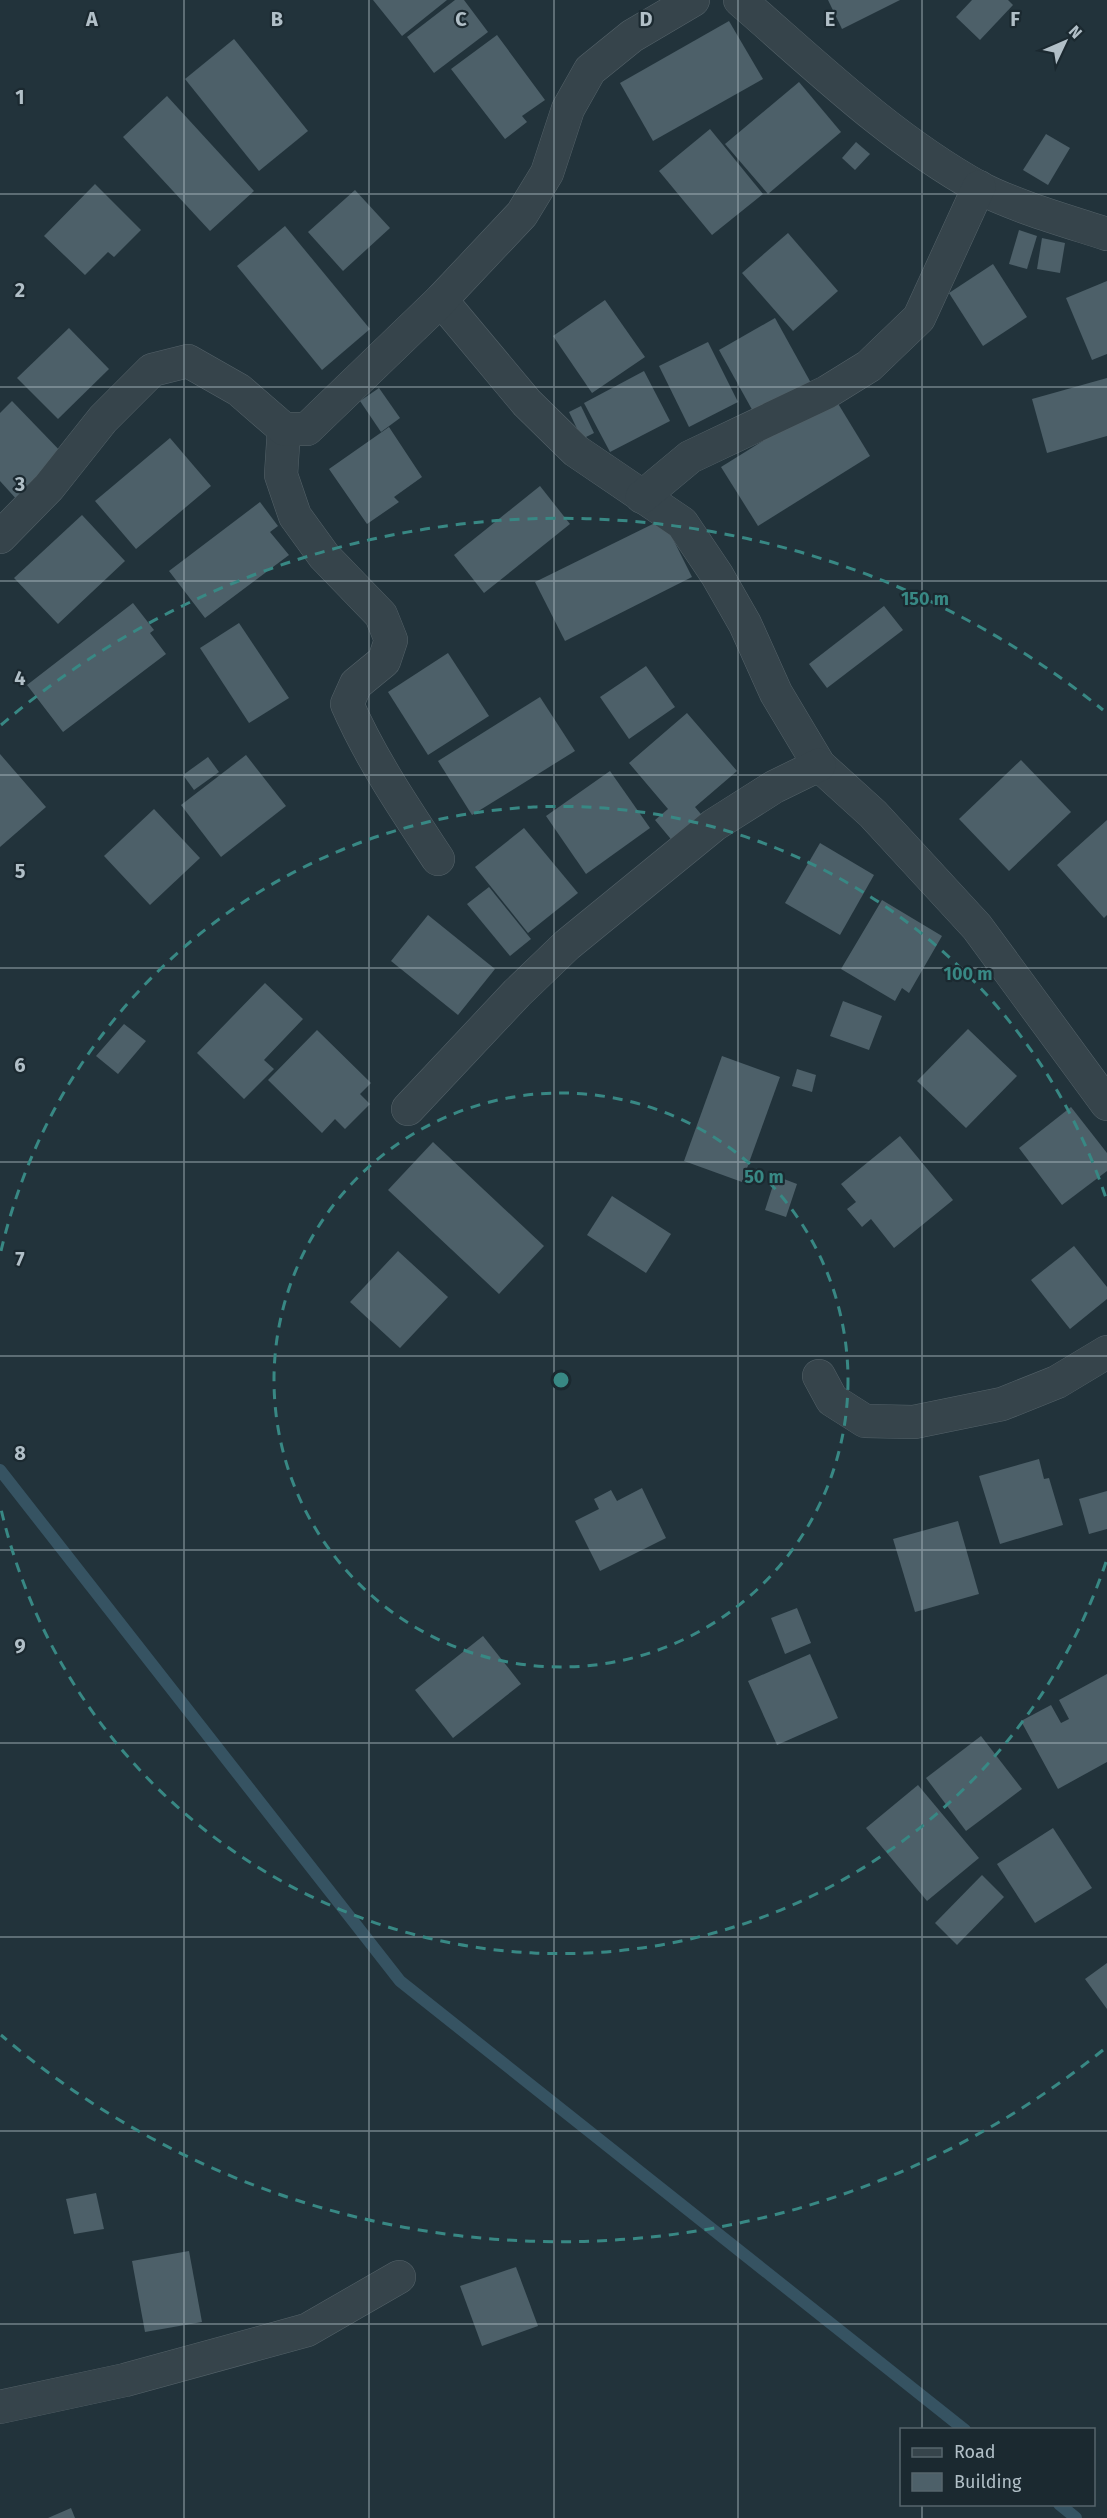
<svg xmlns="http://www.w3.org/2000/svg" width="1107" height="2518" font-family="'Fira Sans',sans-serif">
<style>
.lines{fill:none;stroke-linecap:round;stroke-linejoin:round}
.stream{stroke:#365362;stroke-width:12}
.building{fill:#4d6069}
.minor-casing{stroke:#546269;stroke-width:34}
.minor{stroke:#36444b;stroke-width:33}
.grid{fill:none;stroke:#b1bfc7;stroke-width:1.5;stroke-opacity:0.55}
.ring{fill:none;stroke:#388884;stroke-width:3;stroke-dasharray:10 8}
.grid-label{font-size:20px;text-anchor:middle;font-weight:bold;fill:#b1bfc7;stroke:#1b2930;stroke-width:4.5;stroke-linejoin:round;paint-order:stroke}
.centre{fill:#388884;stroke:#1b2930;stroke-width:3}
.ring-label{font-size:18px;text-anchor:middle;font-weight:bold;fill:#388884;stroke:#1b2930;stroke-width:4.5;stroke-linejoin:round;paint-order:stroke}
</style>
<rect width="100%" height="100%" fill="#22333b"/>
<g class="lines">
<g class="stream">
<path d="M0,1470L400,1981L965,2430"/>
<path d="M1059,2504L1076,2518"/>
</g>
</g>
<g class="building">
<path d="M373,0H447L402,36Z"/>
<path d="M455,0H464L488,32L434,73L407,37Z"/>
<path d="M828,0H900L842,29Z"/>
<path d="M972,0H1008L1013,5L980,40L956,17Z"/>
<path d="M729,21L763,79L653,141L620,83Z"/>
<path d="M497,35L545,100L522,116L527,122L505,139L451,69Z"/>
<path d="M234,39L308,131L259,171L185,79Z"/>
<path d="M799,82L841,132L768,194L725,144Z"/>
<path d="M167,96L254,191L210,231L123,137Z"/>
<path d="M710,129L763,194L712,235L659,171Z"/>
<path d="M1046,134L1070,148L1048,185L1023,170Z"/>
<path d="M856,142L870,154L855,170L842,158Z"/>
<path d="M95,184L141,230L114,257L108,252L85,275L44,236Z"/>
<path d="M355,190L390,228L343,271L308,232Z"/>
<path d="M285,226L370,329L322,370L237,266Z"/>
<path d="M1019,230L1037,236L1027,269L1009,264Z"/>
<path d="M788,233L838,291L793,331L742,273Z"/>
<path d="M1042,238L1065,243L1060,273L1037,269Z"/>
<path d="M993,264L1027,317L983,346L949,293Z"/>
<path d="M1107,281V354L1092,360L1066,298Z"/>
<path d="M605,300L645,357L592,393L553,336Z"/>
<path d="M775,318L811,383L755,415L719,350Z"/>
<path d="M69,328L109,369L58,419L17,378Z"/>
<path d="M708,342L738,402L689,427L659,366Z"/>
<path d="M644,371L670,421L610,452L584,403Z"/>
<path d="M1107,378V436L1047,453L1032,399Z"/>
<path d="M379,388L400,418L381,432L360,401Z"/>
<path d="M834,397L870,456L758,526L721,467Z"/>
<path d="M12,401L66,457L19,502L0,481V413Z"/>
<path d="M581,406L594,433L582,439L569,412Z"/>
<path d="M389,427L422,477L394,497L399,502L367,524L329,469Z"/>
<path d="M170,438L211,486L136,549L95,501Z"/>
<path d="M540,486L570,524L484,593L454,555Z"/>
<path d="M260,502L278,526L270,532L289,555L205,618L169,571Z"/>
<path d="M82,515L125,561L58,624L14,578Z"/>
<path d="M663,519L692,577L565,641L535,582Z"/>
<path d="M133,603L154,630L150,633L166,654L63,732L27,685Z"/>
<path d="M884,606L903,630L827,688L809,664Z"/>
<path d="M239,623L289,698L249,723L200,648Z"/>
<path d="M448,653L489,716L428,755L388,692Z"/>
<path d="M646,666L675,707L629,739L600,697Z"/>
<path d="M540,697L575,751L472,815L438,761Z"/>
<path d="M687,713L737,771L695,807L705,819L675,844L655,820L668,809L629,763Z"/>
<path d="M0,754L46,807L0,847Z"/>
<path d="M246,755L286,806L221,857L181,805Z"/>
<path d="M208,757L219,772L194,790L183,775Z"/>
<path d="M1021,760L1071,812L1009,871L959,819Z"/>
<path d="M610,771L650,828L586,874L546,816Z"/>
<path d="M154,809L200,858L150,905L104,856Z"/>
<path d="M1107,820V915L1104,918L1057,865Z"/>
<path d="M524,828L578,893L528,933L475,867Z"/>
<path d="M820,843L874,875L840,935L785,903Z"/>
<path d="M489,887L531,939L510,956L467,904Z"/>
<path d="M882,900L942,936L909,993L902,988L895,1001L841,969Z"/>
<path d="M428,915L495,969L458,1015L391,961Z"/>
<path d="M265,983L303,1019L264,1060L274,1069L244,1099L197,1053Z"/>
<path d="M843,1001L882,1016L869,1050L830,1036Z"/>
<path d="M124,1024L146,1041L118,1074L96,1056Z"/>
<path d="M968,1029L1017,1076L966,1128L917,1081Z"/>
<path d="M317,1030L371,1083L360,1094L370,1104L345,1129L335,1119L322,1133L268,1080Z"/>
<path d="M722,1056L780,1077L742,1182L684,1161Z"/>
<path d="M797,1069L816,1075L812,1092L792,1086Z"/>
<path d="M1071,1107L1107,1153V1171L1062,1205L1019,1148Z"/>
<path d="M900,1136L953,1200L894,1248L871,1219L862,1227L847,1209L856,1202L841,1184Z"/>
<path d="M433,1142L544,1246L499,1294L388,1190Z"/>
<path d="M776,1176L797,1184L786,1217L765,1210Z"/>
<path d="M612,1196L671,1234L646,1273L587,1235Z"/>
<path d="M1074,1246L1107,1287V1299L1070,1329L1031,1280Z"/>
<path d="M398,1251L448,1297L400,1348L350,1302Z"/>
<path d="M1039,1459L1044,1479L1049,1478L1063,1525L1000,1544L979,1476Z"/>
<path d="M642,1488L666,1538L600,1571L575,1521L599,1509L594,1499L611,1490L617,1501Z"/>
<path d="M1107,1491V1529L1089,1534L1079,1499Z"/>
<path d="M958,1521L979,1594L915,1612L893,1539Z"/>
<path d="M797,1608L811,1643L785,1654L771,1618Z"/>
<path d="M483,1636L521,1684L453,1738L415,1690Z"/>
<path d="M810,1654L838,1718L777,1745L748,1681Z"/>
<path d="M1107,1674V1762L1058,1789L1021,1721L1051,1705L1061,1723L1069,1719L1059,1700Z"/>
<path d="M981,1736L1022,1789L966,1831L926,1778Z"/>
<path d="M918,1785L979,1858L927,1901L866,1828Z"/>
<path d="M1053,1828L1092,1888L1035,1923L997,1864Z"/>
<path d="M982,1875L1004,1897L957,1945L935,1923Z"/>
<path d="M1107,1963V2009L1085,1979Z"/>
<path d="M96,2193L104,2229L74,2234L66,2199Z"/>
<path d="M189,2251L202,2322L145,2332L132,2261Z"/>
<path d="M516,2267L538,2326L482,2346L460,2286Z"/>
<path d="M71,2508L75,2518H48Z"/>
</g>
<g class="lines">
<defs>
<g id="minor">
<path d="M740,0C815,65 890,138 978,187C1014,206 1067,221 1107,234"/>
<path d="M441,300L527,403L576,451L682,523L717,575L745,624L776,693L819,765L873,814L977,927L1107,1104"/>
<path d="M284,429L281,475L295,516L324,556L381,615L391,640L384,661L356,684L347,704C371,759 405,809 438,859"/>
<path d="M642,497L690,457L827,392L869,366L919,318L979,187"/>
<path d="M0,537L49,487L103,419L152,370L188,361L239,390L284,429H307L441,300L522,214L547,173L568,109L590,70L632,36L693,0"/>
<path d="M408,1109L517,993L567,945L714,825L774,787L819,765"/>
<path d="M819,1376L832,1400L865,1421L914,1422L1002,1404L1057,1382L1107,1352"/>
<path d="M0,2407L125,2380L307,2330L399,2277"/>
</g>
</defs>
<use href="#minor" class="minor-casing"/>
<use href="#minor" class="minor"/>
</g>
<path class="grid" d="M184,0V2518M369,0V2518M554,0V2518M738,0V2518M922,0V2430M0,194H1107M0,387H1107M0,581H1107M0,775H1107M0,968H1107M0,1162H1107M0,1356H1107M0,1550H1107M0,1743H1107M0,1937H1107M0,2131H1107M0,2324H1107M922,2504V2518"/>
<g class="ring">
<circle cx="561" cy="1380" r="287"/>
<path d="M1106 1562A575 575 0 0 1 1 1509M1 1251A575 575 0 0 1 1106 1198"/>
<path d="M1103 2050A862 862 0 0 1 1 2035M1 725A862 862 0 0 1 1103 710"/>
</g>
<g class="grid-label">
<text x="92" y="26">A</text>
<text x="277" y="26">B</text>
<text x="461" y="26">C</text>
<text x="646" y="26">D</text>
<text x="830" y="26">E</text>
<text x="1015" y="26">F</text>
<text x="20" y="104">1</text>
<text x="20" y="297">2</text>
<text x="20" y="491">3</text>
<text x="20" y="685">4</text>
<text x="20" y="878">5</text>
<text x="20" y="1072">6</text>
<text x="20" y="1266">7</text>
<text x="20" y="1460">8</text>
<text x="20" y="1653">9</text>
</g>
<circle cx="561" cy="1380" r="9" class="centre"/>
<g class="ring-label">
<text x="925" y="605">150 m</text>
<text x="968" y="980">100 m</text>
<text x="764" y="1183">50 m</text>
</g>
<rect x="900" y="2428" width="195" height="78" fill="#1b2930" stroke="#57656c" stroke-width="1.5"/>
<rect x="912" y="2448" width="30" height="9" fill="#36444b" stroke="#57656c" stroke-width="1.5"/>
<text x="954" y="2458" font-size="18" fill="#b1bfc7">Road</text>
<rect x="912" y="2473" width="30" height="18" fill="#4d6069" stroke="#57656c" stroke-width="1.5"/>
<text x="954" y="2488" font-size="18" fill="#b1bfc7">Building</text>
<g transform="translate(1065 42) rotate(46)" stroke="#1b2930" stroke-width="4.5" paint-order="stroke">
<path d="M0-4.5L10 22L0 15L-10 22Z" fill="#b1bfc7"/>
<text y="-9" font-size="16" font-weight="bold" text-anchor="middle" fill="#b1bfc7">N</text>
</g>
</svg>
